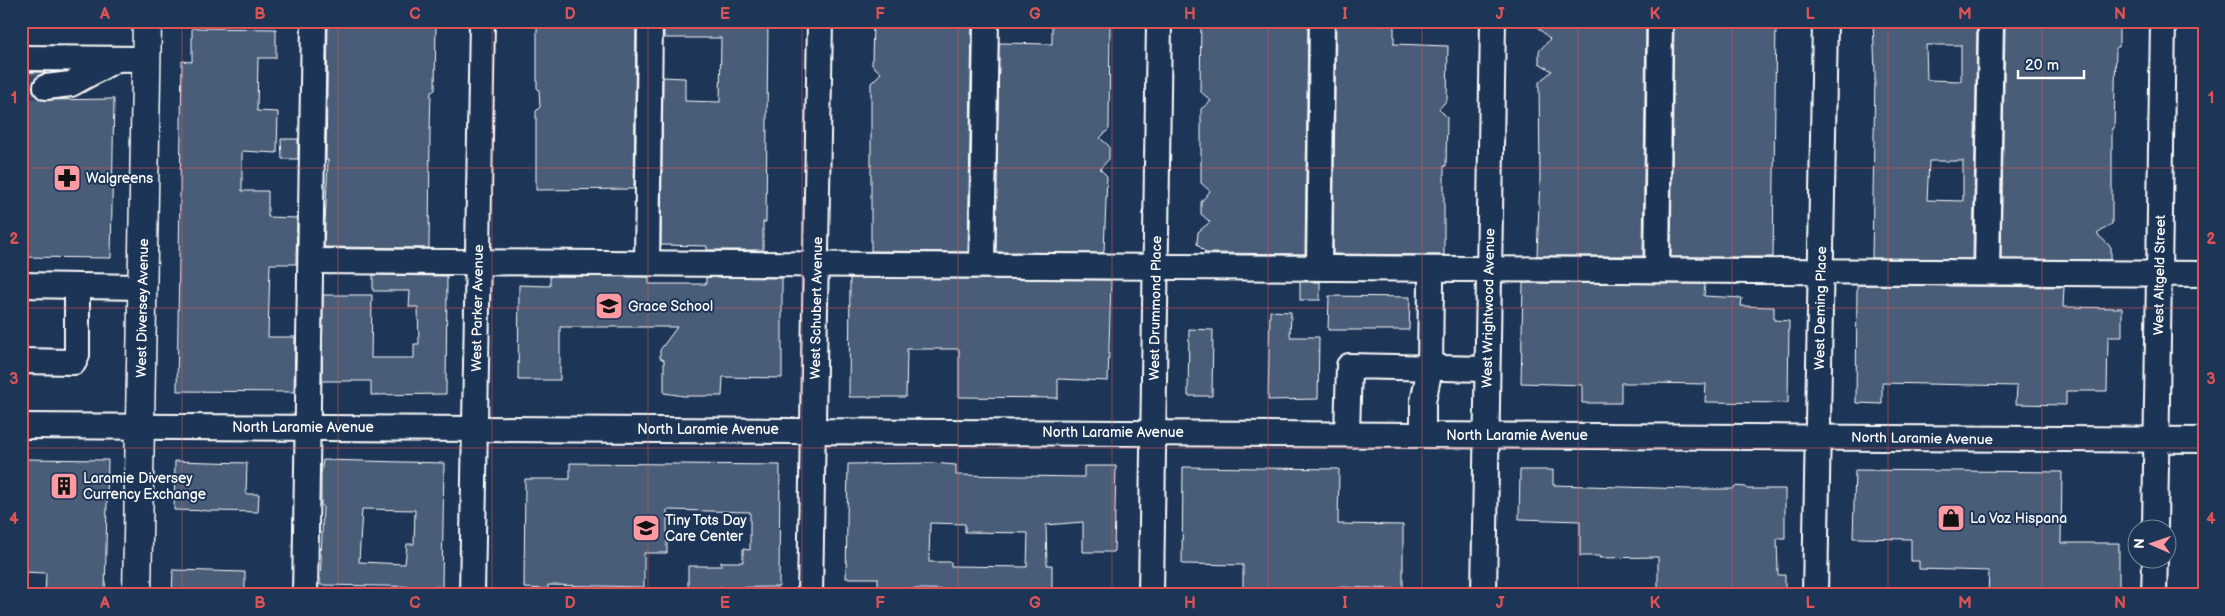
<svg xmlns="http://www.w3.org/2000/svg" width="2225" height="616" font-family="'Balsamiq Sans',sans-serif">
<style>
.building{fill:#4a5d79;stroke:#fff;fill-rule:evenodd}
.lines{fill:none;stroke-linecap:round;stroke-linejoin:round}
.minor-tunnel{stroke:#344968;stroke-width:24;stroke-dasharray:24 12;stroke-linecap:butt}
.minor-casing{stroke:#fff;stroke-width:28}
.major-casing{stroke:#fff;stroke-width:31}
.minor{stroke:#1d3557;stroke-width:24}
.major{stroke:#1d3557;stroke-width:28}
.grid{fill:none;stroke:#de5353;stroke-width:1;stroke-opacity:0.55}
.labels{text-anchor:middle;stroke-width:4;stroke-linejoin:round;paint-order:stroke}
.poi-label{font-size:14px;fill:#fff;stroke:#1d3557;text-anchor:start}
.street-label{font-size:14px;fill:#fff;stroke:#1d3557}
.neatline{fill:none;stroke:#de5353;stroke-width:2}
.grid-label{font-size:16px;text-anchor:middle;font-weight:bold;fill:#de5353}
</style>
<rect width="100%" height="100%" fill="#1d3557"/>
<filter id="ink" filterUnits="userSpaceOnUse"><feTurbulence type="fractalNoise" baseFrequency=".02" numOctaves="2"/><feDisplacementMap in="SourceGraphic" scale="10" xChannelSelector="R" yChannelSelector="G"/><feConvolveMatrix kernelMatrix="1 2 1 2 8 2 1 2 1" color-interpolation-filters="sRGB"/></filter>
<g filter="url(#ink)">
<g class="building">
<path d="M328,21H436L435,90L431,92L430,130L429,248L324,247L328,160H326Z"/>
<path d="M537,21H636L634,189L536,190V111L540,107L539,90L537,88Z"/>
<path d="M664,21H768L766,222H763V250H707V246L661,245L663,77L685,78V101L720,102L721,38H664Z"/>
<path d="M873,21H972L968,252L871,251V83L881,73L872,65Z"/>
<path d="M1052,21H1110L1109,129L1100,138L1109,146V159L1100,169L1107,176L1104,251L1102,253L996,252L999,43L1052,44Z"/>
<path d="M1201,21H1308L1305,254L1206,253L1197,244L1198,232L1210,222L1201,214V202L1210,191L1201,183V109L1211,101L1200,91Z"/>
<path d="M1336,21H1376V25H1394V44L1448,46L1447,100L1439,109L1447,117L1446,166H1444V255L1333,254Z"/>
<path d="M1531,21H1646L1643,256H1537L1540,177L1539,82L1552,71L1539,63V51L1550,39Z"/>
<path d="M1776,21L1773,257H1671L1674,22Z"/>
<path d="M1873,21H1926V26H1977L1973,259L1872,258L1875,73ZM1926,45H1961V81L1927,80ZM1929,161H1963V201L1927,200Z"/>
<path d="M2007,21H2119V47H2116L2114,128H2112V224L2097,234L2111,247V260L2001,259L2005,27H2007Z"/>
<path d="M192,28L276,29V58H258L257,111L278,112L277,153L242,151V191H268V217L297,218L296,264H270L268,337H295L294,392L177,391L182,61L192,62Z"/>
<path d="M21,72H46L38,76L33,82L35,95L41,100L114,99L111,258L21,257Z"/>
<path d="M281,139H298V159H282Z"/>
<path d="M373,275L447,276L446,394L371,395V381H322L323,295H372L371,358H414V344H419L418,307H409L410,291H373Z"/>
<path d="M550,276L649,277V284H706V277L782,278V378L723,377L722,396H684L664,393V360L660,358V350L677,327H560V380H518L519,285L550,286Z"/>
<path d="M850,278L1111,280L1108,381L1058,379V398L959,397V349H907L906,397H849Z"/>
<rect x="1300" y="282" width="20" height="18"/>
<path d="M1523,283L1705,284L1704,296L1742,298L1741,306L1774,307V320L1789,321L1788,403L1705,402L1706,384L1651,383H1621V403H1582V385L1521,383Z"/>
<path d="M1857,285L2064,287L2063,307L2122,308V337H2108L2107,391H2066V405L2016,404L2017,386L1882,383V404L1856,403Z"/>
<path d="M1329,296L1410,297L1409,330H1328Z"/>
<path d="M1270,311L1291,312L1290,337H1319L1318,399L1268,400Z"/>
<path d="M1189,329L1213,330L1212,396H1188Z"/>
<path d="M21,459L108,460L105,595H45L46,573L21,572Z"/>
<path d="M323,460L444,463L442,587L320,585L323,506H321V474ZM362,509L415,510L414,544H407L405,564L359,562Z"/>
<path d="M175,461L247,463L246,494H259L258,512L174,510Z"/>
<path d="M570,463L780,465L779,587L688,588V566H721V562H743V549L750,550V512L667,510V553H644V587L548,585V589L524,588L525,479H570Z"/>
<path d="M933,463L956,465V475L1084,477V466H1116L1114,552H1083V522L1046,525L1047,565H1052V592L878,588V578H846L848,464ZM930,523L965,524V532L1028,533L1027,567L951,566V562H929Z"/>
<path d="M1183,467L1339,469L1338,524L1403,525V589L1336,587V590L1243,589V565L1182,564Z"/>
<path d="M1520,470H1553V485L1690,489H1733L1735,486L1746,487L1747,489H1785V538H1777L1778,575H1785V595L1715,591L1658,593V557L1599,558L1600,556H1580V521L1519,519Z"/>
<path d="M1855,470L2062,472L2061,543H2119V594L1988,595L1989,571L1919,569V561H1911V539L1853,538Z"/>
<path d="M173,570L245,572V595H172Z"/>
</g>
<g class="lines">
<path class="minor-tunnel" d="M21,87H46"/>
<defs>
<g id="minor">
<path d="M21,58L146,59"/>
<path d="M46,87L71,84L115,60"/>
<path d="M311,261L2204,274"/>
<path d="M647,263L650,21"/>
<path d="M982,265L986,21"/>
<path d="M1319,267L1322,21"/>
<path d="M1657,270L1660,21"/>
<path d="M1987,272L1991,21"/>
<path d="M21,285L142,287"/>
<path d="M21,361L74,362L77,355V286"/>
<path d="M21,426L2204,440"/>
<path d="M1347,433L1349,366L1487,369"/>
<path d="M1423,434V402L1430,368L1431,283"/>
<path d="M2155,528L2163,21"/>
<path d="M305,595L314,21"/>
<path d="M472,595L482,21"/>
<path d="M810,595L820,21"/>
<path d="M1151,595L1159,21"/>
<path d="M1484,595L1493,21"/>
<path d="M1815,595L1825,21"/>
<path d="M2154,595L2155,558"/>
</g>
<path id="major" d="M137,595L147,21"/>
</defs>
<use href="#minor" class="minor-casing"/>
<use href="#major" class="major-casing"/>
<use href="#minor" class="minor"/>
<use href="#major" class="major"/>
</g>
</g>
<path class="grid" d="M182,21V595M338,21V595M492,21V595M648,21V595M802,21V595M958,21V595M1112,21V595M1268,21V595M1422,21V595M1578,21V595M1732,21V595M1888,21V595M2042,21V595M21,168H2204M21,308H2204M21,448H2204"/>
<defs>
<symbol id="pharmacy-square" viewBox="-11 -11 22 22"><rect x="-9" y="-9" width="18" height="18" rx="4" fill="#ff9aa2" stroke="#1d3557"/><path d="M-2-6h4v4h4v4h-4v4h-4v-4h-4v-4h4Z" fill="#111"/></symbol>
<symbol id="school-square" viewBox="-11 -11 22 22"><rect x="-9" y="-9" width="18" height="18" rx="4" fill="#ff9aa2" stroke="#1d3557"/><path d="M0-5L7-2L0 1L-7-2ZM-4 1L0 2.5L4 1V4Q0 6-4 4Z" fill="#111"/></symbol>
<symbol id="building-square" viewBox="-11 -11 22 22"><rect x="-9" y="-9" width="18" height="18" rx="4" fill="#ff9aa2" stroke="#1d3557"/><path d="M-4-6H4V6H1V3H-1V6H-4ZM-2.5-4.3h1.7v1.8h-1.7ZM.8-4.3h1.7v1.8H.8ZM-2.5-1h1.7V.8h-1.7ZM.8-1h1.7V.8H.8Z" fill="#111"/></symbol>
<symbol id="shop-square" viewBox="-11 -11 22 22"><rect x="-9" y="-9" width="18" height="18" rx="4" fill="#ff9aa2" stroke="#1d3557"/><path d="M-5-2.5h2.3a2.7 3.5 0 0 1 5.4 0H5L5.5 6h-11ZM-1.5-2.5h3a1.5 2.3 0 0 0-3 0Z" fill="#111"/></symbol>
</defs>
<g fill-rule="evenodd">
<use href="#pharmacy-square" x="51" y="162" width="32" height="32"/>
<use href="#school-square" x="593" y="290" width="32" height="32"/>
<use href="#building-square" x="48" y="470" width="32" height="32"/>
<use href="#shop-square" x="1935" y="502" width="32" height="32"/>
<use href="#school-square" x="630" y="512" width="32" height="32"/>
</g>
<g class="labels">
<g class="poi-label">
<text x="86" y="183">Walgreens</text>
<text x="628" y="311">Grace School</text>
<text x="83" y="483">Laramie Diversey<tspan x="83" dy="16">Currency Exchange</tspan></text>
<text x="1970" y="523">La Voz Hispana</text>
<text x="665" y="525">Tiny Tots Day<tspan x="665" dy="16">Care Center</tspan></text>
</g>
<g class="street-label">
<text transform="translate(2159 275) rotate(-89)" y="5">West Altgeld Street</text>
<text transform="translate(142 308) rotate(-89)" y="5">West Diversey Avenue</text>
<text transform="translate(477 308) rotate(-89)" y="5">West Parker Avenue</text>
<text transform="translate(816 308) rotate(-89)" y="5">West Schubert Avenue</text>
<text transform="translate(1155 308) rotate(-89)" y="5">West Drummond Place</text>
<text transform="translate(1488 308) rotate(-89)" y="5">West Wrightwood Avenue</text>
<text transform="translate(1820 308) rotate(-89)" y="5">West Deming Place</text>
<text x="303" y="432">North Laramie Avenue</text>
<text x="708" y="434">North Laramie Avenue</text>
<text x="1113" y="437">North Laramie Avenue</text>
<text x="1517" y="440">North Laramie Avenue</text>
<text transform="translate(1922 438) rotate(1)" y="5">North Laramie Avenue</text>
</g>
</g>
<rect width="2225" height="616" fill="none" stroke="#1d3557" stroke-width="55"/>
<g transform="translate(2152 544) rotate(272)"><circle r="24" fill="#1d3557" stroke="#77869a"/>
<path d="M0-4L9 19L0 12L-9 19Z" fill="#ff9aa2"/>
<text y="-8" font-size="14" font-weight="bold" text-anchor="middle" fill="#ffffff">N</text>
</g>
<path d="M2018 70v8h66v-8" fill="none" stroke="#ffffff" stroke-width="2.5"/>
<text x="2025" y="70" font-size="15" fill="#ffffff" stroke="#1d3557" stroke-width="4" paint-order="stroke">20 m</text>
<rect x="28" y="28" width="2170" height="560" class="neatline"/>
<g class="grid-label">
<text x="105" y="19">A</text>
<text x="260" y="19">B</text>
<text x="415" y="19">C</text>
<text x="570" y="19">D</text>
<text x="725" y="19">E</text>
<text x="880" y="19">F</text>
<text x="1035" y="19">G</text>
<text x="1190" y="19">H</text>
<text x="1345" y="19">I</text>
<text x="1500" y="19">J</text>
<text x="1655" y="19">K</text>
<text x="1810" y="19">L</text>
<text x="1965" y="19">M</text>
<text x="2120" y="19">N</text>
<text x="14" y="103">1</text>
<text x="2211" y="103">1</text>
<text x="14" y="244">2</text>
<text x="2211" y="244">2</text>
<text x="14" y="384">3</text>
<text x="2211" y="384">3</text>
<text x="14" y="524">4</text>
<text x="2211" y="524">4</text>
<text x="105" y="608">A</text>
<text x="260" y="608">B</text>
<text x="415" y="608">C</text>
<text x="570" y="608">D</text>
<text x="725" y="608">E</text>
<text x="880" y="608">F</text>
<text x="1035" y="608">G</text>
<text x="1190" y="608">H</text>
<text x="1345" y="608">I</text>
<text x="1500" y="608">J</text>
<text x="1655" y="608">K</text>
<text x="1810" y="608">L</text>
<text x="1965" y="608">M</text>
<text x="2120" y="608">N</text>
</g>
</svg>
